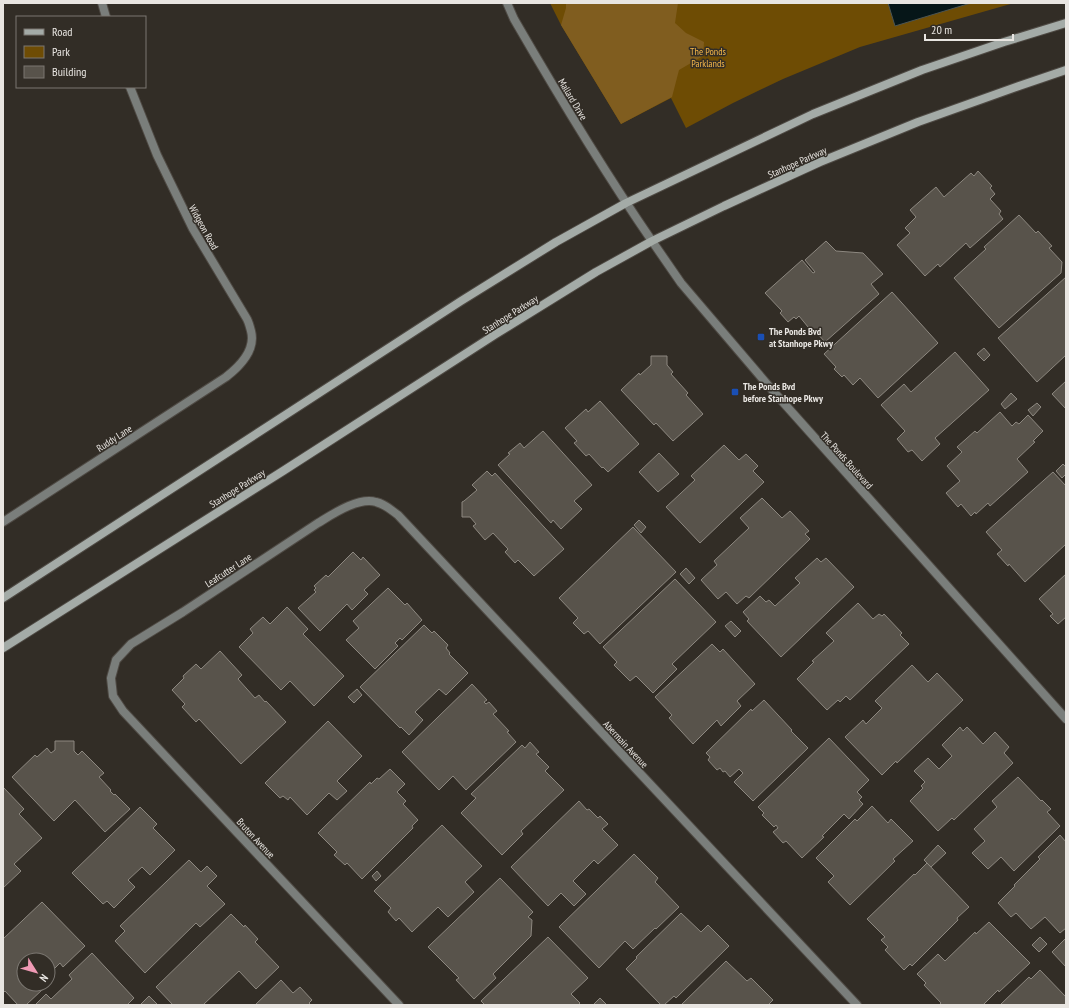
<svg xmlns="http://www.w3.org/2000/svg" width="1069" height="1008" font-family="'PT Sans Narrow',sans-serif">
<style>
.green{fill:#6e4c04}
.forest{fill:#805d1f}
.water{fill:#061618;stroke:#4a5454}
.building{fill:#58534b;stroke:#8d8880}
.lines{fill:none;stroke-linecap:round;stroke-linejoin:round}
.minor-casing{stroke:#4f4a44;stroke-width:10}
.tertiary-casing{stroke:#4f4a44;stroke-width:10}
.secondary-casing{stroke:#4f4a44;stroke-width:10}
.minor{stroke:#7a7e7b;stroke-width:8}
.tertiary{stroke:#7a7e7b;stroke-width:8}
.secondary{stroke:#a4aba7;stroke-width:8}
.transit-dot{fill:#1a4fb4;stroke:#322d26;stroke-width:1.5}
.labels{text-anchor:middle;stroke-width:3;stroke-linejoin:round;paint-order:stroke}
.park-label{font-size:10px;fill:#f6b84a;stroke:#322d26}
.street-label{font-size:10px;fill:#e8e5e1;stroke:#322d26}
.poi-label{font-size:10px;font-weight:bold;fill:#e8e5e1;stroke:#322d26;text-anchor:start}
</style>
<rect width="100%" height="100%" fill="#322d26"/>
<path class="green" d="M550,3H1014L860,47L783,79L733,103L686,128L671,98L621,124L561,25Z"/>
<path class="forest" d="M566,3H678L675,23L686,33L704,42L703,56L679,70L672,97L621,124L561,25L566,8Z"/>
<path class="water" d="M888,3H971L895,26Z"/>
<g class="building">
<path d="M978,171L992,186L990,188L995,194L990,199L1001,211L999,214L1003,219L970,248L966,243L940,267L938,264L925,276L897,245L910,233L905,228L916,217L910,210L936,187L944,197L971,173L974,176Z"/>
<path d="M1019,215L1036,233L1038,231L1052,246L1049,248L1062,262L1061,273L999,328L954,278L986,249L984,247Z"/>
<path d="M826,241L836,251L863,253L883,274L871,284L879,294L825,342L815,331L813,333L799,316L796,319L794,317L788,322L780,313L782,311L765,293L802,260L813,273L815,272L805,260Z"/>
<path d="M1066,277V355L1037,382L998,338Z"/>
<path d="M892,292L938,343L878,398L860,378L853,385L844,375L842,377L834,369L836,367L824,354Z"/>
<path d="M984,348L990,355L984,361L977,354Z"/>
<path d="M955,352L989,390L935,438L940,444L922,461L912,450L908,452L897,439L905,431L881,405L904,384L911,392Z"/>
<path d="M651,356H667V365L673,372L671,374L688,393L686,395L703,414L673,441L656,423L654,425L621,390L639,373L640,375L651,365Z"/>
<path d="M1066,381V409L1052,394Z"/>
<path d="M1011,393L1017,399L1005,409L1001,404Z"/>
<path d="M600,401L639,444L608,472L603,467L602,468L589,454L586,456L574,443L577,441L565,428L586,409L588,412Z"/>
<path d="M1037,403L1041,407L1033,416L1028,410Z"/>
<path d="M1000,412L1012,426L1016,422L1019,424L1028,415L1043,431L1033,441L1035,442L1017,459L1028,472L990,506L988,503L976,514L975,512L971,516L961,504L958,507L946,493L960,481L947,466L962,452L957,447L975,431L977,433Z"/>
<path d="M543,431L592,485L574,501L582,509L561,529L553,520L551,523L498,465L510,454L508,453L520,443L524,448Z"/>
<path d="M724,445L739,460L746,454L758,466L753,471L764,482L700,543L666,507L695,480L691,476Z"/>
<path d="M659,453L679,474L658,492L639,472Z"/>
<path d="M1063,464L1066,467V474L1062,478L1056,471Z"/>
<path d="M487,471L492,476L495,473L564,549L534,576L518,560L515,563L505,552L508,549L493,533L485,540L473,526L476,524L470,517H462V502L464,501L477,490L472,485Z"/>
<path d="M1053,472L1066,486V544L1025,582L1009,564L1008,566L997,554L1002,550L986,532Z"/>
<path d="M762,498L782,518L790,511L809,531L805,534L810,539L749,598L746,596L737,604L726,592L718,599L701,580L717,565L714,561L749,528L740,518Z"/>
<path d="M639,520L646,527L641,533L634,525Z"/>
<path d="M633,527L676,572L600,644L588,631L584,634L573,623L578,618L559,598Z"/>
<path d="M353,552L361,560L363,557L380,575L364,590L368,594L352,610L347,604L320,631L298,608L316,592L314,590L316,588L314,586L326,575L328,577Z"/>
<path d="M817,558L821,562L826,558L854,587L781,657L747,621L749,619L743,612L760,596L766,602L769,600L775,606L800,583L795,578Z"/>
<path d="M686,568L695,578L689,584L680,574Z"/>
<path d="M1066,574V617L1058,624L1050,616L1053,614L1039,599Z"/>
<path d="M675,579L716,622L672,664L677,669L653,693L636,676L630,681L614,665L617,662L603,647Z"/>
<path d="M388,588L405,605L407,603L422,620L402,640L400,638L395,643L398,646L375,669L346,640L359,628L353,621Z"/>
<path d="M858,603L873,619L879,614L882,616L884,614L902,633L900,635L909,644L850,700L846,696L840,702L838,700L827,710L797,679L814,662L812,661L834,641L826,633Z"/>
<path d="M287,607L308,629L303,634L344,676L314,706L290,681L281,690L239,647L253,633L250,629L263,617L270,624Z"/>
<path d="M731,621L741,631L735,637L725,626Z"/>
<path d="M424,625L432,633L434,631L448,645L446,648L450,653L449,654L468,673L446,695L439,689L415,712L423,720L409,735L401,727L400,728L360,687Z"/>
<path d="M712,644L720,652L723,649L755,684L737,701L741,706L721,726L717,720L693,744L669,718L672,715L655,697Z"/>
<path d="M220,651L242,675L238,679L255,698L259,695L265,702L266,701L286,722L241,764L199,719L196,722L182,707L185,704L172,690L184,678L183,676L196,664L201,669Z"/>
<path d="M912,665L928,682L937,673L963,700L897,763L896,761L882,775L845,737L863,720L866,724L882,708L875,701Z"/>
<path d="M472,684L487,700L484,702L486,704L489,702L497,711L493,714L509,731L507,732L516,742L466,790L453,776L439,790L402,752Z"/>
<path d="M357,689L362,695L354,703L348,697Z"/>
<path d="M764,700L792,730L791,731L808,748L753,801L734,782L743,773L739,769L730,777L725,771L723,772L720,768L717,770L708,760L710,757L706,753L751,709L752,711Z"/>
<path d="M328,721L362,756L337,781L347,791L337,800L329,793L307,815L290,797L288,800L283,796L280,798L265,783Z"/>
<path d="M960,727L963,731L967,727L983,744L995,732L1009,747L1004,753L1013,763L954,820L952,818L938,831L910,801L923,788L921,786L925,782L914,771L928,758L939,769L952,756L942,745Z"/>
<path d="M829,738L869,780L857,792L862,797L859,800L863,804L849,819L844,814L822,836L824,837L802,858L786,841L783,843L773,832L778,828L776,825L774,827L762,815L764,813L758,807Z"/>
<path d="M55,741H74V751L78,755L82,751L104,773L99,777L111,790L110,791L114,795L115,794L130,809L105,832L75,800L54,821L12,777L35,755L37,757L47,748L51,753L55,750Z"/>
<path d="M530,742L539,752L536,754L549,767L545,771L564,790L521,831L523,834L502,855L461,813L476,798L471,794L522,745L525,748Z"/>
<path d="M390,769L405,784L397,792L406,801L403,804L418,820L412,826L413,828L362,879L347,863L345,865L334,855L337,852L318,833L370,782L371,784L377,778L379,779Z"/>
<path d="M1018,777L1041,801L1042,800L1051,809L1047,812L1060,826L1014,871L1001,857L988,869L972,853L985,841L974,829L997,807L992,801Z"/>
<path d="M3,787L24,809L19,814L42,838L14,864L21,871L3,888Z"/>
<path d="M579,801L587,810L589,809L598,818L600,816L608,824L602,829L618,845L598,864L594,860L573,881L586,894L574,906L561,893L548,906L511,867Z"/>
<path d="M872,806L888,823L891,819L913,841L893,859L895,861L850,905L828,882L834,876L816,858L855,819L857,821Z"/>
<path d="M140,807L157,824L153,828L175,850L150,875L142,867L128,880L135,887L114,908L107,901L103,904L72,873Z"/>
<path d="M442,825L482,866L465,882L474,892L448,917L438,907L412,932L399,918L396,921L388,912L391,908L374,891Z"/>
<path d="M1060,835L1066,842V928L1060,933L1045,917L1031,929L1016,913L1011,917L998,903L1015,886L1014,885L1040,859L1038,857Z"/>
<path d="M938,845L946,853L931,867L924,860Z"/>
<path d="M634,854L658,878L655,882L679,907L656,929L655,928L633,949L625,941L599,968L559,927Z"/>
<path d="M189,860L201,872L207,866L217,876L207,886L225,904L200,927L196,923L145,973L115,941L125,931L120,926Z"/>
<path d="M927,863L969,907L957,918L958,920L912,966L910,964L904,970L885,950L888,947L881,940L885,937L867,919L914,874L915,875Z"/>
<path d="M377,871L381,876L376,881L372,876Z"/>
<path d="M500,878L533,912L528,917L532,920L531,936L493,974L496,978L474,999L456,980L459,978L428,947Z"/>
<path d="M42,902L85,946L63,967L60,963L48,975V960H24V984H39L43,989L26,1005H18L5,991L3,993V939Z"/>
<path d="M681,913L701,932L708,925L729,946L676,998L674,996L664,1005H661L626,969L637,958L636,957Z"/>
<path d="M231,914L244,927L245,925L258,939L255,942L279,967L256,989L239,971L204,1004L205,1005H173L156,987Z"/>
<path d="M989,922L1030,963L999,992L998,990L983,1005H939L941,1003L924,985L926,983L917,974L938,954L945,961L975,932L976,934Z"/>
<path d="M548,937L588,978L571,994L580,1003L578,1005H485L481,1001Z"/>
<path d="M1040,937L1047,944L1039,952L1032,945Z"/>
<path d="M1066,938V967L1052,952Z"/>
<path d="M92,953L134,998L127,1005H35L46,994L51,999L72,979L69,975Z"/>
<path d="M726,961L747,981L751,978L773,1000L768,1005H681Z"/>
<path d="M1040,970L1066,997V1005H1000L1029,977L1031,979Z"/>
<path d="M281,980L293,993L300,987L312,1000L309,1003L311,1005H255Z"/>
<path d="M149,996L158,1005H140Z"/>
<path d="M600,998L607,1005H593Z"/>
</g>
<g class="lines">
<defs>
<g id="minor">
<path d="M102,3L106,17"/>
<path d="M507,3L514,19C558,95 603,170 652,241"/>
<path d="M3,522L226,377C239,367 256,350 251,331C250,327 249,323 247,319L193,229L157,155L130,87"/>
<path d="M399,1005L123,711L113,696L111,678L116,660L131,644L183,612L318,523C333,514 358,497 376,502C385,504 391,510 398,515L857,1005"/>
</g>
<path id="tertiary" d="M652,241L681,283L773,391L1066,719"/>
<g id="secondary">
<path d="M3,598L461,301L556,242L626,203L813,114L922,70L1004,42L1066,23"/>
<path d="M3,648L283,471L496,334L596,272L652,241L724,206L820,162L918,122L1019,86L1066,70"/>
</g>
</defs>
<use href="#minor" class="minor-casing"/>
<use href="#tertiary" class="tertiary-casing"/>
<use href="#secondary" class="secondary-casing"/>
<use href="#minor" class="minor"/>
<use href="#tertiary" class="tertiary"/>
<use href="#secondary" class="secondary"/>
</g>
<g class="transit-dot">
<rect x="757" y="333" width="8" height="8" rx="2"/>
<rect x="731" y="388" width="8" height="8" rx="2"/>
</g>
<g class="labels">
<g class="park-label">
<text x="708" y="55">The Ponds<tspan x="708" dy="12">Parklands</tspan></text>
</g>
<g class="street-label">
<text transform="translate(573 99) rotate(59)" y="4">Mallard Drive</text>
<text transform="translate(797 162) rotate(-24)" y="4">Stanhope Parkway</text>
<text transform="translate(204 227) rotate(61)" y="4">Widgeon Road</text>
<text transform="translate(510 314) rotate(-32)" y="4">Stanhope Parkway</text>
<text transform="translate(114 438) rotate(-33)" y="4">Ruddy Lane</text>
<text transform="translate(847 460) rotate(48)" y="4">The Ponds Boulevard</text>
<text transform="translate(237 488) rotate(-32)" y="4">Stanhope Parkway</text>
<text transform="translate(228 570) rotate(-33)" y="4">Leafcutter Lane</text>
<text transform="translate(626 744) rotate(47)" y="4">Abermain Avenue</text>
<text transform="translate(256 838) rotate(47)" y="4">Bruton Avenue</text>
</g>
<g class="poi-label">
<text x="769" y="335">The Ponds Bvd<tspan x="769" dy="12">at Stanhope Pkwy</tspan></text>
<text x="743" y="390">The Ponds Bvd<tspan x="743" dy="12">before Stanhope Pkwy</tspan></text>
</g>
</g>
<rect width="1069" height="1008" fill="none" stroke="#e8e5e1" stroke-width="8"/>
<rect x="16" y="16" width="130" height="72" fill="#322d26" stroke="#7b7771"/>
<rect x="24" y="29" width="20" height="6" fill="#a4aba7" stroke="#7b7771"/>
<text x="52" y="36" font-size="12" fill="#e8e5e1">Road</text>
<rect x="24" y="46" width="20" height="12" fill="#6e4c04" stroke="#7b7771"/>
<text x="52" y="56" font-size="12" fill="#e8e5e1">Park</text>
<rect x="24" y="66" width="20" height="12" fill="#58534b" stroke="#7b7771"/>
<text x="52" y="76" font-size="12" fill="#e8e5e1">Building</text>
<g transform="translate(36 972) rotate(127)"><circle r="19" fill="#322d26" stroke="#7b7771"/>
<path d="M0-3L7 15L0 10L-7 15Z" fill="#f09ab5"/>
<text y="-6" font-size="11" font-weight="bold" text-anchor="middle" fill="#e8e5e1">N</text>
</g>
<path d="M925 34v6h88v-6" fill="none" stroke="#e8e5e1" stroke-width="2"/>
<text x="931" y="34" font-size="12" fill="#e8e5e1" stroke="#322d26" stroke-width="3" paint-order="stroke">20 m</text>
</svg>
